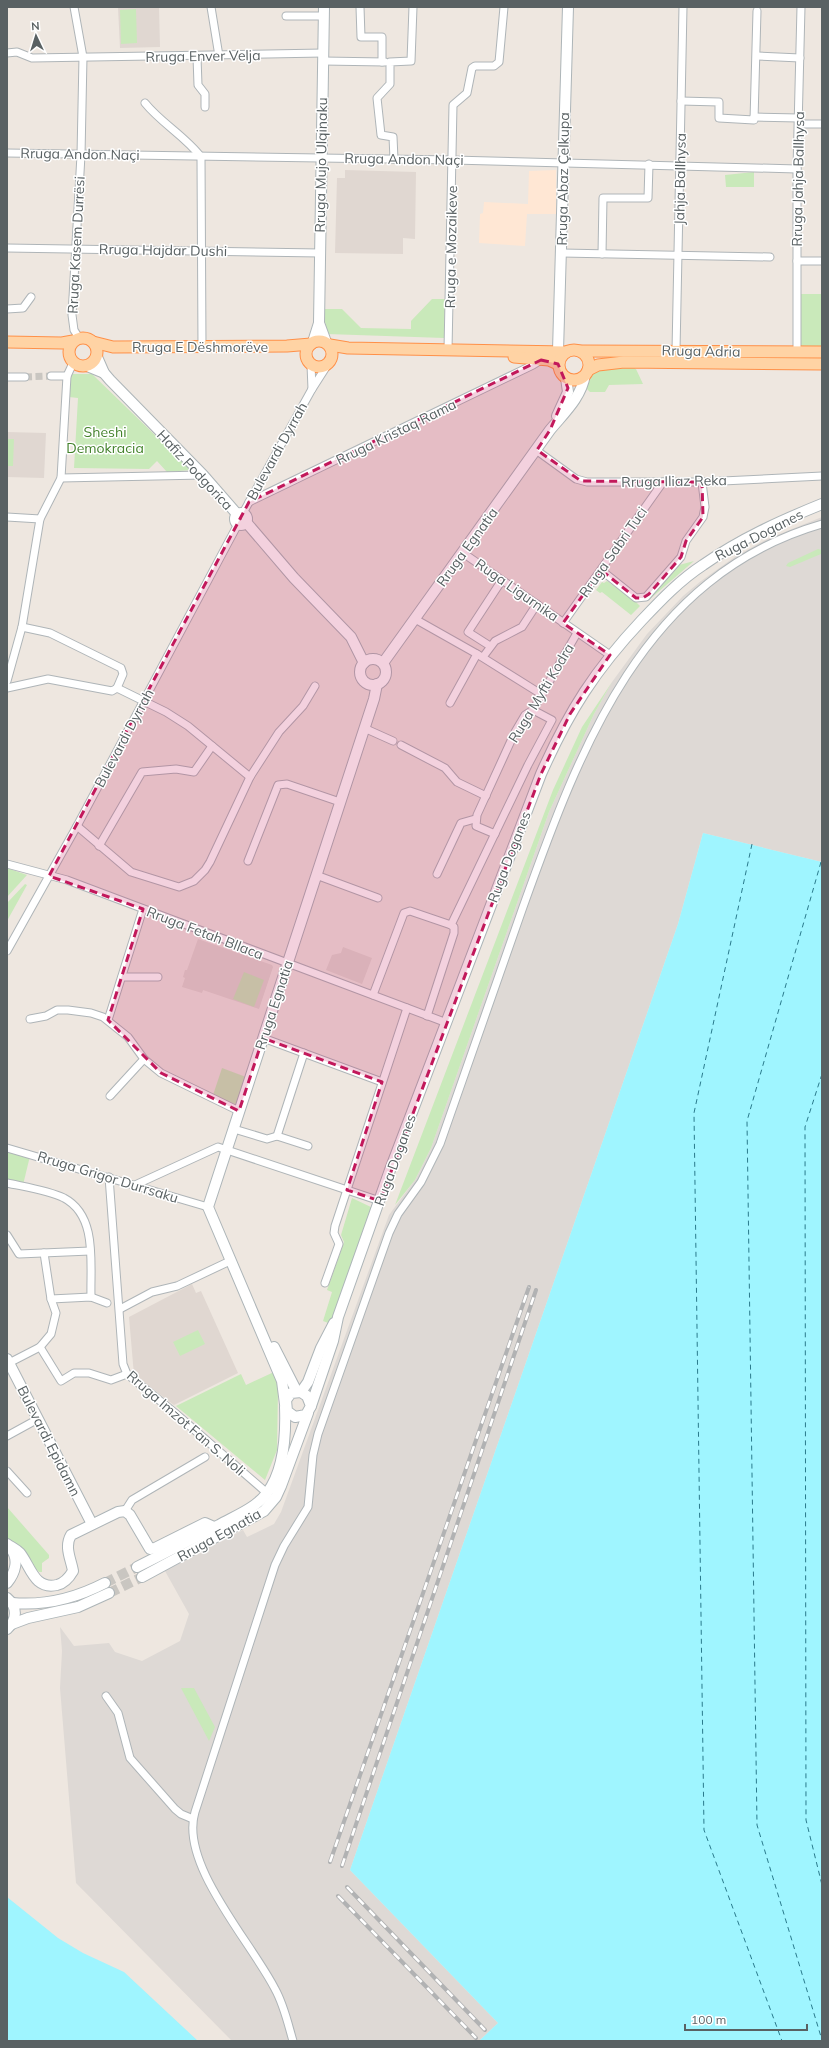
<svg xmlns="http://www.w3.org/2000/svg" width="829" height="2048" font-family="Mulish,sans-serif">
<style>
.commercial{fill:#ffe7d4}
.industrial{fill:#ded9d5}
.education{fill:#e0d7d1}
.green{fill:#c9e9ba}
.water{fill:#9ff5ff}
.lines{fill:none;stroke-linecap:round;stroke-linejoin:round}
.ferry{stroke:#2a7a8c;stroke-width:1;stroke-dasharray:5 4;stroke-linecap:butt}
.street-tunnel{stroke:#c9c6c1;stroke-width:7;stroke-dasharray:7 3.5;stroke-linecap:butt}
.secondary-tunnel{stroke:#c9c6c1;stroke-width:10;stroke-dasharray:10 5;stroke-linecap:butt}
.street-casing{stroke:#afb5b8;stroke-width:9}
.secondary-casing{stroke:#adb5b8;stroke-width:12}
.primary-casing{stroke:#ff9048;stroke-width:13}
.street{stroke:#fff;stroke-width:7}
.secondary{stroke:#fff;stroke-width:10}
.primary{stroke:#ffd3a4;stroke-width:11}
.rail-casing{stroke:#b1b2b3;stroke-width:4}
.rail{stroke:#fff;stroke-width:2.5;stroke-dasharray:8;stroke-linecap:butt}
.marked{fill:#c2185b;fill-opacity:0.2;stroke:#c2185b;stroke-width:3;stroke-dasharray:8 5;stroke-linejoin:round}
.labels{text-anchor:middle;stroke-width:3;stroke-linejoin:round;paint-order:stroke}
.street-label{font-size:14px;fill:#596163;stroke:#fff}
.park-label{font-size:14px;fill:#43822b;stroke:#fff}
</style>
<rect width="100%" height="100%" fill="#eee7e0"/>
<path class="commercial" d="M556,170V214H527L525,246L479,243L480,214L483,213L484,202L528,204L529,171Z"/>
<path class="industrial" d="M822,517V862L703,833L678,924L350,1870L498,2023L479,2041H232L76,1883L60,1688L62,1651L60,1627L74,1646L109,1643L115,1652L142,1661L180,1641L189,1614L165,1571L243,1530L247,1537L274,1524L281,1512L389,1215L415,1180L431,1148L549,812L594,714L612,682L647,634L683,596L701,581L736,556L767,539Z"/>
<g class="education">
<path d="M118,7H159L160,47L120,48Z"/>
<path d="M345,170L416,172L415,239L403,238V254L335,253L337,178H345Z"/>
<path d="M7,432L46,433L44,478L7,477Z"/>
<path d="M198,939L272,965L273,967L259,1009L203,990L202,993L182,987L185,978L183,977L185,970H187Z"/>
<path d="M343,947L372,958L362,984L326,970L332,955L341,953Z"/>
<path d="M192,1284L196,1293L201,1291L238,1373L174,1405L134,1375L129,1317Z"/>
</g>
<g class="green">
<path d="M136,9L137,43L121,44L120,10Z"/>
<path d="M754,172V187H726L725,175Z"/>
<path d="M800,294H822V349H801Z"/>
<path d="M432,299H445L444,338L327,334L323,309H342L361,328L411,329V321Z"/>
<path d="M629,365L636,369L643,384L609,385L605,392H590L585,387C594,363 605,368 629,365Z"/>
<path d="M71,374H92L191,470L167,472L157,461L149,469L74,468L78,398L69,397Z"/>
<path d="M7,439H14L13,466H7Z"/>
<path d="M818,549L822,550L821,554L790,567L786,566L788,563Z"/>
<path d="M694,561L650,599L648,598L673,570L679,565Z"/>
<path d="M607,581L636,602L640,606L631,615L602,592L600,593L596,590L602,582L604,583Z"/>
<path d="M612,682L594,714L549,812L431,1148L415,1180L395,1205L553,790L582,727Z"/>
<path d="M7,868L27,875L7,897Z"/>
<path d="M25,884L27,885L7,921V903Z"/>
<path d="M244,972L264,980L254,1007L233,999Z"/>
<path d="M222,1068L246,1077L237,1105L213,1095Z"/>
<path d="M7,1150L30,1156L23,1185L7,1181Z"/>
<path d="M352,1198L373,1208L331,1324L323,1321L332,1292L327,1290L344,1242L341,1235Z"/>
<path d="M198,1330L205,1344L180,1356L173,1342Z"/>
<path d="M274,1372L278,1389L277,1450L265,1480L176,1406L241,1374L246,1385Z"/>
<path d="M7,1507L49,1555V1558L42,1563V1572H39L7,1540Z"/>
<path d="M181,1688H194L215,1727L209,1741Z"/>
</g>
<g class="water">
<path d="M703,833L822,862V2041H479L498,2023L350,1870L678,924Z"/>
<path d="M7,1897L58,1938L83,1953L124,1972L198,2041H7Z"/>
</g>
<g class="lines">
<g class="ferry">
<path d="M752,844L694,1113L704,1830L782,2041"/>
<path d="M821,862L747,1121L757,1825L822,2040"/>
<path d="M822,1074L805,1127L806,1820L822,1885"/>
</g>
<path class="street-tunnel" d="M25,377L51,376"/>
<g class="secondary-tunnel">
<path d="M105,1583L137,1567"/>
<path d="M109,1593L142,1577"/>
</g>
<defs>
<g id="street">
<path d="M74,7L83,57L81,155L72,315L74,330L79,338"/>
<path d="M211,7L219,56"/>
<path d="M360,7L361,37H382V62"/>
<path d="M286,16H324"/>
<path d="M7,53L17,52L32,58L323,53"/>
<path d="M757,56L800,58"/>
<path d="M197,57L198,85L205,94V107"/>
<path d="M323,61L385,62"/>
<path d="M681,101L719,102V118L754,120L757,11"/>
<path d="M145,103C161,123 185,136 201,157L202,347"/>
<path d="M754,117L799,118"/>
<path d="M799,124H822"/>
<path d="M7,153L453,160L797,169"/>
<path d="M394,159L393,137L381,135L377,98L390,84V62L411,61L413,7"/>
<path d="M7,248L320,253"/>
<path d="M562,253L770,257"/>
<path d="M602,254L603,198H648L649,164"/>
<path d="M797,261H822"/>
<path d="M7,309L23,308L31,297"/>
<path d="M448,350L453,105L467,93L472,68L475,66H494L499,62L504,7"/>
<path d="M676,351L683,7"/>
<path d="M797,352V169L801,7"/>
<path d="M311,365L312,389"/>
<path d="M51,376H67"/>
<path d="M7,377H25"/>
<path d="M536,450L576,479L587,482H702L822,476"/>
<path d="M61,478L203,475"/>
<path d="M249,502L533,365L541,360"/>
<path d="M243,513L312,389L328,364"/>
<path d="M7,517L40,519"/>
<path d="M463,553L610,655"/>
<path d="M601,570L636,598L646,597L681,557L686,541L703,517L705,507L702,482"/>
<path d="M415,619L477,654L541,694"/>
<path d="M563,623L663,482"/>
<path d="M22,627L50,633L121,668L123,674L117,688"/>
<path d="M490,646L468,632L502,580"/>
<path d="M483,657L495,641L522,627L537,604"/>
<path d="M7,681L22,627L40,519L61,478L67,376L73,363"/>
<path d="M7,688L48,679L112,691L117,688L166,712L188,726L250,777"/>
<path d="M450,703L477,654"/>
<path d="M364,728L393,741"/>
<path d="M401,745L445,768L457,782L486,796"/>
<path d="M77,826L131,872L179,887L194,881L205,870L210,862L250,777L279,732L303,706L315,686"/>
<path d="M495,834L476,826L477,815L515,732L525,715L533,710L577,633"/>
<path d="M99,846L142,772L176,769L194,772L212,746"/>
<path d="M248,861L278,785L287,784L340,802"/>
<path d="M7,864L67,880L447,1023"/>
<path d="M437,874L461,823L475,819"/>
<path d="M316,875L378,898"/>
<path d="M451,925L528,765L552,720L533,710"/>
<path d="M7,951L77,826L238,524"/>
<path d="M122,977H158"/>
<path d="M373,995L404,913L410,911L451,925L454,927V933L427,1016"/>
<path d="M30,1019L46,1016L57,1010H68L91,1013L103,1017L128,1037L144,1059L161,1073L239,1111"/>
<path d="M108,1020L143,909"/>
<path d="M263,1038L382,1082"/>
<path d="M110,1096L144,1059"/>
<path d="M234,1129L267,1139L277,1136L308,1146"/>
<path d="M277,1136L304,1053"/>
<path d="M7,1148L208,1207"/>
<path d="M109,1177L123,1364L127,1374L175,1413L267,1493"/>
<path d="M7,1183C25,1187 47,1190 64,1198C98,1216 90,1264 91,1297"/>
<path d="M135,1185L218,1147L380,1201"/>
<path d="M7,1235L19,1254L90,1251"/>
<path d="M325,1283L339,1244L334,1233L335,1226L407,1008"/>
<path d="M51,1299L91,1297L107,1303"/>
<path d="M120,1309L152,1292L177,1286L230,1261"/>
<path d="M40,1347L61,1381L74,1373H89L111,1380L127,1374"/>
<path d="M7,1364L40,1347L51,1334L56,1313L51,1299L44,1253"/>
<path d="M7,1436L38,1419"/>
<path d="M7,1471L27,1493"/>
<path d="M125,1511L132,1500L205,1457"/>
<path d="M106,1696L118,1713L130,1758L175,1809L181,1814L193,1819"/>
<path d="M293,2041C288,2024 284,2005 275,1989C252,1943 179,1864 195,1812L275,1565L284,1546L308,1507L313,1455L318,1434L389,1233L398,1214L421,1182L440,1144C468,1065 495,986 523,907C580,748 643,576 822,524"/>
</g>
<g id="secondary">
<path d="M319,323L326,342"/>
<path d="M313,342L319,323L324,7"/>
<path d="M558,351L568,7"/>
<path d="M97,357L104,373L110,380L203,475L237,514"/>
<path d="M87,366L104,373"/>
<path d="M557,416L568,392L566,378"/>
<circle cx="241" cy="519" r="6"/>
<path d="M246,522L294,578L351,637L364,663"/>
<circle cx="373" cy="672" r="13"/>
<path d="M383,663L550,430C564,413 581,398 585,375"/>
<path d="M274,1347L297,1392"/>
<path d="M7,1359L92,1524"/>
<path d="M301,1392L307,1396L311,1406L306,1415L295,1417L287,1411L286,1400L291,1393L301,1392L308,1382L321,1348L334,1323"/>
<path d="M285,1404L282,1381L208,1207L374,699L377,684"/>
<path d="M311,1406L333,1341L338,1317L390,1170L541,774C569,711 595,670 642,620C661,600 680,580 703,565C740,539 780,521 822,504"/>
<path d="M7,1544C11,1547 16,1549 20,1553C31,1567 34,1590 57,1585C65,1583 69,1578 73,1571C71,1559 64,1547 71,1535L118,1512L125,1511L130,1515L150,1549L155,1548L205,1523L214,1527"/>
<path d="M137,1567C165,1553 192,1539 219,1525C235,1516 256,1508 267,1493C284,1471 286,1434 285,1407"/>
<path d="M142,1577L264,1511L276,1497L281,1486L308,1413"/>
<path d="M7,1583C15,1573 20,1559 10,1548"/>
<path d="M7,1598C18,1607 17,1620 7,1629"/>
<path d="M12,1603C45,1606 76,1598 105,1583"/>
<path d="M12,1624L28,1618L78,1607L109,1593"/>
</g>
<g id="primary">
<circle cx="83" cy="352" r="14"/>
<circle cx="319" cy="354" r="13"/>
<path d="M7,342L62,343L73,341"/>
<path d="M93,342L113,347L287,346L311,344"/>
<path d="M330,345L348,348L566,352"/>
<circle cx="574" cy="365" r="15"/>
<path d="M579,351L822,352"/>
<path d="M514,357L549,360L558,364"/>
<path d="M588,370L598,365L624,362L822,364"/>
</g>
</defs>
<use href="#street" class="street-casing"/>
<use href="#secondary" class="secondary-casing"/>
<use href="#primary" class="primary-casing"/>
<use href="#street" class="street"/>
<use href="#secondary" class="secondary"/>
<use href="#primary" class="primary"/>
<defs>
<g id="rail">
<path d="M330,1862L529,1287"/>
<path d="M342,1866L536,1290"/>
<path d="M347,1887L485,2030"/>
<path d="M338,1896L476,2038"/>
</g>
</defs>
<use href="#rail" class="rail-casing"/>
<use href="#rail" class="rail"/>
</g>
<path class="marked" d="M541,360L558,364L568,388L550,430L537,450L581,481L702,482L703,517L686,541L681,557L649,594L643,598H636L601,570L563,623L610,655L570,714L541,774L380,1201L347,1190L382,1082L263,1038L239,1111L161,1073L108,1020L143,909L49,876L249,502Z"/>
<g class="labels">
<g class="street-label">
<text transform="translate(203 56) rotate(-1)" y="5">Rruga Enver Velja</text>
<text transform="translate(80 154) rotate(1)" y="5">Rruga Andon Naçi</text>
<text transform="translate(404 159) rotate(1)" y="5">Rruga Andon Naçi</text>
<text transform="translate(321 165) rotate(-89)" y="5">Rruga Mujo Ulqinaku</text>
<text transform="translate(563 179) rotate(-89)" y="5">Rruga Abaz Çelkupa</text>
<text transform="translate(680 179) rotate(-89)" y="5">Jahja Ballhysa</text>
<text transform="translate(798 179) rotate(-89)" y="5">Rruga Jahja Ballhysa</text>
<text transform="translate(76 245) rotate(-87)" y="5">Rruga Kasem Durrësi</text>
<text transform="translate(451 247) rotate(-89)" y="5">Rruga e Mozaikeve</text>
<text transform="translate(163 250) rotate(1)" y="5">Rruga Hajdar Dushi</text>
<text x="200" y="352">Rruga E Dëshmorëve</text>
<text transform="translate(701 351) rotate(1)" y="5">Rruga Adria</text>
<text transform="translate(396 432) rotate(-26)" y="5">Rruga Kristaq Rama</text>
<text transform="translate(277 451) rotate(-61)" y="5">Bulevardi Dyrrah</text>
<text transform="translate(195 470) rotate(47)" y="5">Hafiz Podgorica</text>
<text transform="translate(674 481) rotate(-1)" y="5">Rruga Iliaz Reka</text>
<text transform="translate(759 535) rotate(-27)" y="5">Ruga Doganes</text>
<text transform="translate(467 547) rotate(-54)" y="5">Rruga Egnatia</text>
<text transform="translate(613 552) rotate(-55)" y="5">Rruga Sabri Tuci</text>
<text transform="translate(517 590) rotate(35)" y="5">Ruga Ligurnika</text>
<text transform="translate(541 693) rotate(-59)" y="5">Ruga Myfti Kodra</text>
<text transform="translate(124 738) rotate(-62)" y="5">Bulevardi Dyrrah</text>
<text transform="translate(509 857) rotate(-69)" y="5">Ruga Doganes</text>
<text transform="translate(205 933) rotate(21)" y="5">Rruga Fetah Bllaca</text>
<text transform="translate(274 1005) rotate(-72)" y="5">Rruga Egnatia</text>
<text transform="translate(395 1160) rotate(-70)" y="5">Ruga Doganes</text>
<text transform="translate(108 1177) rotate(17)" y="5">Rruga Grigor Durrsaku</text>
<text transform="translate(186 1423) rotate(41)" y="5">Rruga Imzot Fan S. Noli</text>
<text transform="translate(49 1441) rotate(63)" y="5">Bulevardi Epidamn</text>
<text transform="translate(219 1535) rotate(-29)" y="5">Rruga Egnatia</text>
</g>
<g class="park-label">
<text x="105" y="437">Sheshi<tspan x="105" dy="16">Demokracia</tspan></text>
</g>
</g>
<rect width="829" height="2048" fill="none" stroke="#596163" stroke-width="16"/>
<g transform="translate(36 36) rotate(356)" stroke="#ffffff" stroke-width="3" paint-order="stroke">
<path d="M0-3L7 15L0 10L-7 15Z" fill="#596163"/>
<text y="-6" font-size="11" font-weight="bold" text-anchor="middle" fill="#596163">N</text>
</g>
<path d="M685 2024v6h122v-6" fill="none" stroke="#596163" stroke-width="2"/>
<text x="691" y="2024" font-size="12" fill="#596163" stroke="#ffffff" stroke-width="3" paint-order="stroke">100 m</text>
</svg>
